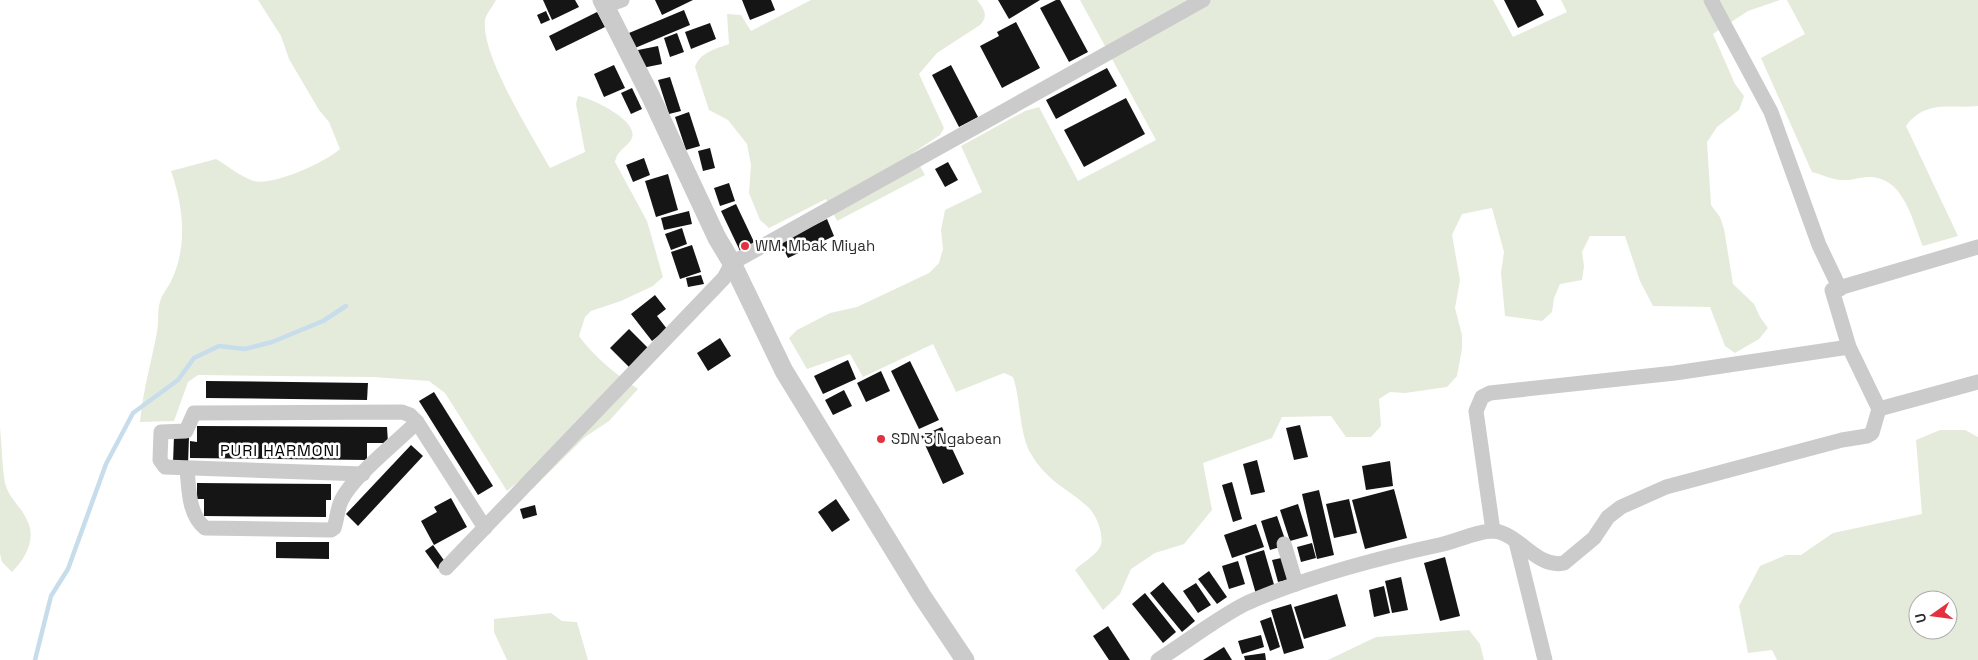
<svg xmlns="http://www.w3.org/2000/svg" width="1978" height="660" font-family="'Space Grotesk',sans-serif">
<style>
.green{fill:#e4ebdb;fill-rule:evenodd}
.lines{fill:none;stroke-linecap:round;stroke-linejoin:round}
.stream{stroke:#c8ddeb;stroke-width:4.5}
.building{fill:#151515}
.minor{stroke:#cbcbcb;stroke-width:15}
.tertiary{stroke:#cbcbcb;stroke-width:19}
.poi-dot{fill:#e33140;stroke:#fff;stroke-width:2}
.labels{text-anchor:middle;stroke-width:5;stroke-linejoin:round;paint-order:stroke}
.poi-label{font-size:15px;fill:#2e2e2e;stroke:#fff;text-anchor:start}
.neighbourhood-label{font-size:16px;letter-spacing:1px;fill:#000;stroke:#fff}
</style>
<rect width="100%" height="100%" fill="#fff"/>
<g class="green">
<path d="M258,0H496C493,6 486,14 485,20C481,56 532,135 550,168L585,152L576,104L578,96C592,98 642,122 631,140C625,149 617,150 615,162L647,221L663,277L653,286L621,301L591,311L585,317L579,336C595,358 616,374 638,389L609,421L585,437L532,489L524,477L507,491L445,393L429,381L373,377L198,375L188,382L174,421L140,422C143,390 151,364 157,332C159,323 157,311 160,302C162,293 169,287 172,279C188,245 183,205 171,171L216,159C228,166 241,177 254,181C273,186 326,162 340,149L329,122L319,110L289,59L281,36Z"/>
<path d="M811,0H977C984,9 989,16 980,25L937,53L919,74L944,128L940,135L913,153L925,175L837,221L826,199L769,228L760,220L749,193L751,165L747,144L728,120L709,110L695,67C700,52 716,49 729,44L727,14L741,15L751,31Z"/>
<path d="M1080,0H1493L1513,37L1567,12L1561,0H1780L1748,11L1713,34L1735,84L1744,96L1739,110L1717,127L1707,142L1711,205L1720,217L1724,229L1733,284L1754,304L1760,317L1768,328L1759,339L1735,353L1725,346L1710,307L1653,306L1640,281L1625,236H1590L1582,252L1584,266L1582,280L1560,284L1554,298L1552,312L1542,321L1505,316L1501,273L1504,252L1492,208L1462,214L1452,235L1460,280L1455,308L1462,335V349L1457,376L1447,387L1405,393L1390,392L1379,399L1381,426L1371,437H1346L1331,416L1282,417L1272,438L1203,463L1212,510L1184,544L1155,553L1131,569L1120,594L1103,610L1075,570C1082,563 1096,555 1100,547C1105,537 1097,516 1089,508C1068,488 1048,483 1031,454C1019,434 1021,400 1013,377L1004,373L956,392L933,344L863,377L850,354L807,369L789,338L797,330L830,313L857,307L929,273L939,263L943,249L941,230L945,210L982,192L961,146L1025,111L1039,107L1078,181L1156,140Z"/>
<path d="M1787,0H1978V106C1950,109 1926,99 1906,126L1958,236L1923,246C1912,220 1904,177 1869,177C1860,177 1851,181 1842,180C1832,180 1821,174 1812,172L1761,58L1805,34Z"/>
<path d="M0,428C2,446 2,466 5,483C9,499 21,506 27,520C37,539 25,559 12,572L2,562L0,554Z"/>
<path d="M1940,430H1965L1978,437V660H1777L1772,650L1748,653L1739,606L1760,566L1786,555H1801L1833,533L1922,514L1916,440ZM1918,600H1948V630H1918Z"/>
<path d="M551,613L562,621L577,622L588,660H507L494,632V619Z"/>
<path d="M1469,630L1480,644L1484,660H1328L1376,637Z"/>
</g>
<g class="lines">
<path class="stream" d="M35,660L51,596L68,569L106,464L133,413L178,380L194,358L219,346L245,349L272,342L323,321L346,306"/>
</g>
<g class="building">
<path d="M543,0H575L579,7L552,20Z"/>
<path d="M655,0H693L662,15Z"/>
<path d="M742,0H771L775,10L750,20Z"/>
<path d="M998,0H1040L1009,19Z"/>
<path d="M1056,0H1060L1088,52L1069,62L1040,8Z"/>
<path d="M1504,0H1536L1544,15L1518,28Z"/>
<path d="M684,10L690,25L635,48L629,33Z"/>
<path d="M546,11L550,20L541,24L537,15Z"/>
<path d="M597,12L605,27L556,51L549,36Z"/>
<path d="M1016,22L1040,68L1002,88L980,46L999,36L997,32Z"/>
<path d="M710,23L716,39L691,49L685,32Z"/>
<path d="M677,33L684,52L670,57L664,38Z"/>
<path d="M658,46L662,64L642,68L638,50Z"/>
<path d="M614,65L625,88L604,97L594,74Z"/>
<path d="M951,65L978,117L959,127L932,75Z"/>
<path d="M1107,68L1117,86L1056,119L1046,100Z"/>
<path d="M670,77L681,111L669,114L658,80Z"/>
<path d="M632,88L642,109L631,114L621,93Z"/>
<path d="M1126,98L1145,134L1084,167L1064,130Z"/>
<path d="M689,112L700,146L686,150L675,117Z"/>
<path d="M710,148L715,168L703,171L698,151Z"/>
<path d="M644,158L650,175L633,182L626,165Z"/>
<path d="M948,162L958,180L945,187L935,169Z"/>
<path d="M668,174L678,210L656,217L645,181Z"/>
<path d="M729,183L735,201L720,206L714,188Z"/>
<path d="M736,204L755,244L740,251L721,211Z"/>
<path d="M689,211L692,224L664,230L661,218Z"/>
<path d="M827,219L834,236L788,258L780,242Z"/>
<path d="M682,228L687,244L671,250L665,234Z"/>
<path d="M692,245L701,272L680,279L671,252Z"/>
<path d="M701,275L704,284L688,287L686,278Z"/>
<path d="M655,295L666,309L657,316L667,329L652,341L631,314Z"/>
<path d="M629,329L648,348L629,367L610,348Z"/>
<path d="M720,338L731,356L708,371L697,353Z"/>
<path d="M848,360L856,379L823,394L814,376Z"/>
<path d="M910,361L939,420L919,429L891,371Z"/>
<path d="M881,371L890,391L866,402L857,383Z"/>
<path d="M206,381L368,383L367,400L206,398Z"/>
<path d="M844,390L852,406L833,415L825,400Z"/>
<path d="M434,392L493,486L478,495L419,401Z"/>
<path d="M1300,425L1308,457L1294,460L1286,428Z"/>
<path d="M197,426L387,427L388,443H367V460L190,458V441L197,442Z"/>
<path d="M942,427L964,474L943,484L921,436Z"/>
<path d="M174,436L189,437L188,464L173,463Z"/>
<path d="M411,445L423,456L358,526L346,514Z"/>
<path d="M1257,460L1265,492L1251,495L1243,464Z"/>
<path d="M1390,461L1393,486L1366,490L1362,466Z"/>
<path d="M1232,482L1242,519L1233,522L1222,485Z"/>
<path d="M197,483L331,484V500H326V517L204,516V499H197Z"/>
<path d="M1394,489L1407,538L1365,549L1352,500Z"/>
<path d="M1319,490L1334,555L1317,559L1302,494Z"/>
<path d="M451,498L467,527L434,545L421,521L437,512L434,507Z"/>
<path d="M836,499L850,520L832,532L818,512Z"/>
<path d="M1349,499L1357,533L1334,538L1326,504Z"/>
<path d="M1298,504L1308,536L1290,541L1280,510Z"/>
<path d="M535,505L537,515L523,519L520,509Z"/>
<path d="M1277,516L1287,545L1270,550L1261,521Z"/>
<path d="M1256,524L1264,547L1232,558L1224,535Z"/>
<path d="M276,542H329V559L276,558Z"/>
<path d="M1312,543L1316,558L1301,562L1297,547Z"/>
<path d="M433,545L446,563L438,569L425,551Z"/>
<path d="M1264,550L1275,588L1256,594L1245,556Z"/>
<path d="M1286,557L1291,579L1278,582L1272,560Z"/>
<path d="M1445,557L1460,616L1440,621L1424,563Z"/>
<path d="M1238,561L1245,584L1229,589L1222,566Z"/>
<path d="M1209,571L1227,597L1217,604L1198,579Z"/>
<path d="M1401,577L1408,610L1392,613L1385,581Z"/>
<path d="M1163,582L1195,621L1182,632L1150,593Z"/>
<path d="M1196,583L1211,605L1198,613L1183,591Z"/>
<path d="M1384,586L1390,613L1374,617L1369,590Z"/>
<path d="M1145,593L1176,632L1163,643L1132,604Z"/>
<path d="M1337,594L1346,626L1304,639L1294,607Z"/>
<path d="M1291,604L1304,648L1284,654L1271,610Z"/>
<path d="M1271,617L1280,647L1270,651L1260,621Z"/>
<path d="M1108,626L1130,660H1109L1093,636Z"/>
<path d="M1261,635L1264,647L1242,654L1238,641Z"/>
<path d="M1224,647L1232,660H1203Z"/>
<path d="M1265,653L1266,660H1245L1244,656Z"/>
</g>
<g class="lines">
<g class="minor">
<path d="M1711,0L1771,112L1819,245L1840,289"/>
<path d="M605,6L622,0"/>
<path d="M1879,409L1978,382"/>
<path d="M187,469C189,488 188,514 205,528L331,530L334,528C337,520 337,510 341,501C353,476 396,443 417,422"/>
<path d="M363,474L165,467L160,460L161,432L186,431L194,413L402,412L410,415L417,422L485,528"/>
<path d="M1493,531L1476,411L1482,397L1490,393L1675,373L1849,347"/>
<path d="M1516,542L1545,660"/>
<path d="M1284,544L1296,584"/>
<path d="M446,568L724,278L732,263L1203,0"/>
<path d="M1158,660C1185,643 1220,616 1247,603C1309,576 1374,559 1439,545C1454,542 1480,530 1494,531C1520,534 1537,569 1564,563L1594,538L1608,517L1621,507L1666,487L1842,440L1867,436L1872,433L1879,409L1849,347L1832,290L1978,247"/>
</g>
<path class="tertiary" d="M602,0L651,97L717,238L732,263L784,371L922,596L965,660"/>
</g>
<g class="poi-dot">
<circle cx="745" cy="246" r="5"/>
<circle cx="881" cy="439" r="5"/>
</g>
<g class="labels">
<g class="poi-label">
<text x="755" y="251">WM. Mbak Miyah</text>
<text x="891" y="444">SDN 3 Ngabean</text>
</g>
<g class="neighbourhood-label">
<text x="280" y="456">PURI HARMONI</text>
</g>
</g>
<g transform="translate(1933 615) rotate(256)"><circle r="24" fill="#ffffff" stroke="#ababab"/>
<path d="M0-4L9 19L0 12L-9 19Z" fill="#e33140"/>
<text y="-8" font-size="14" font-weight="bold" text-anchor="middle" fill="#2e2e2e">U</text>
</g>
</svg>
